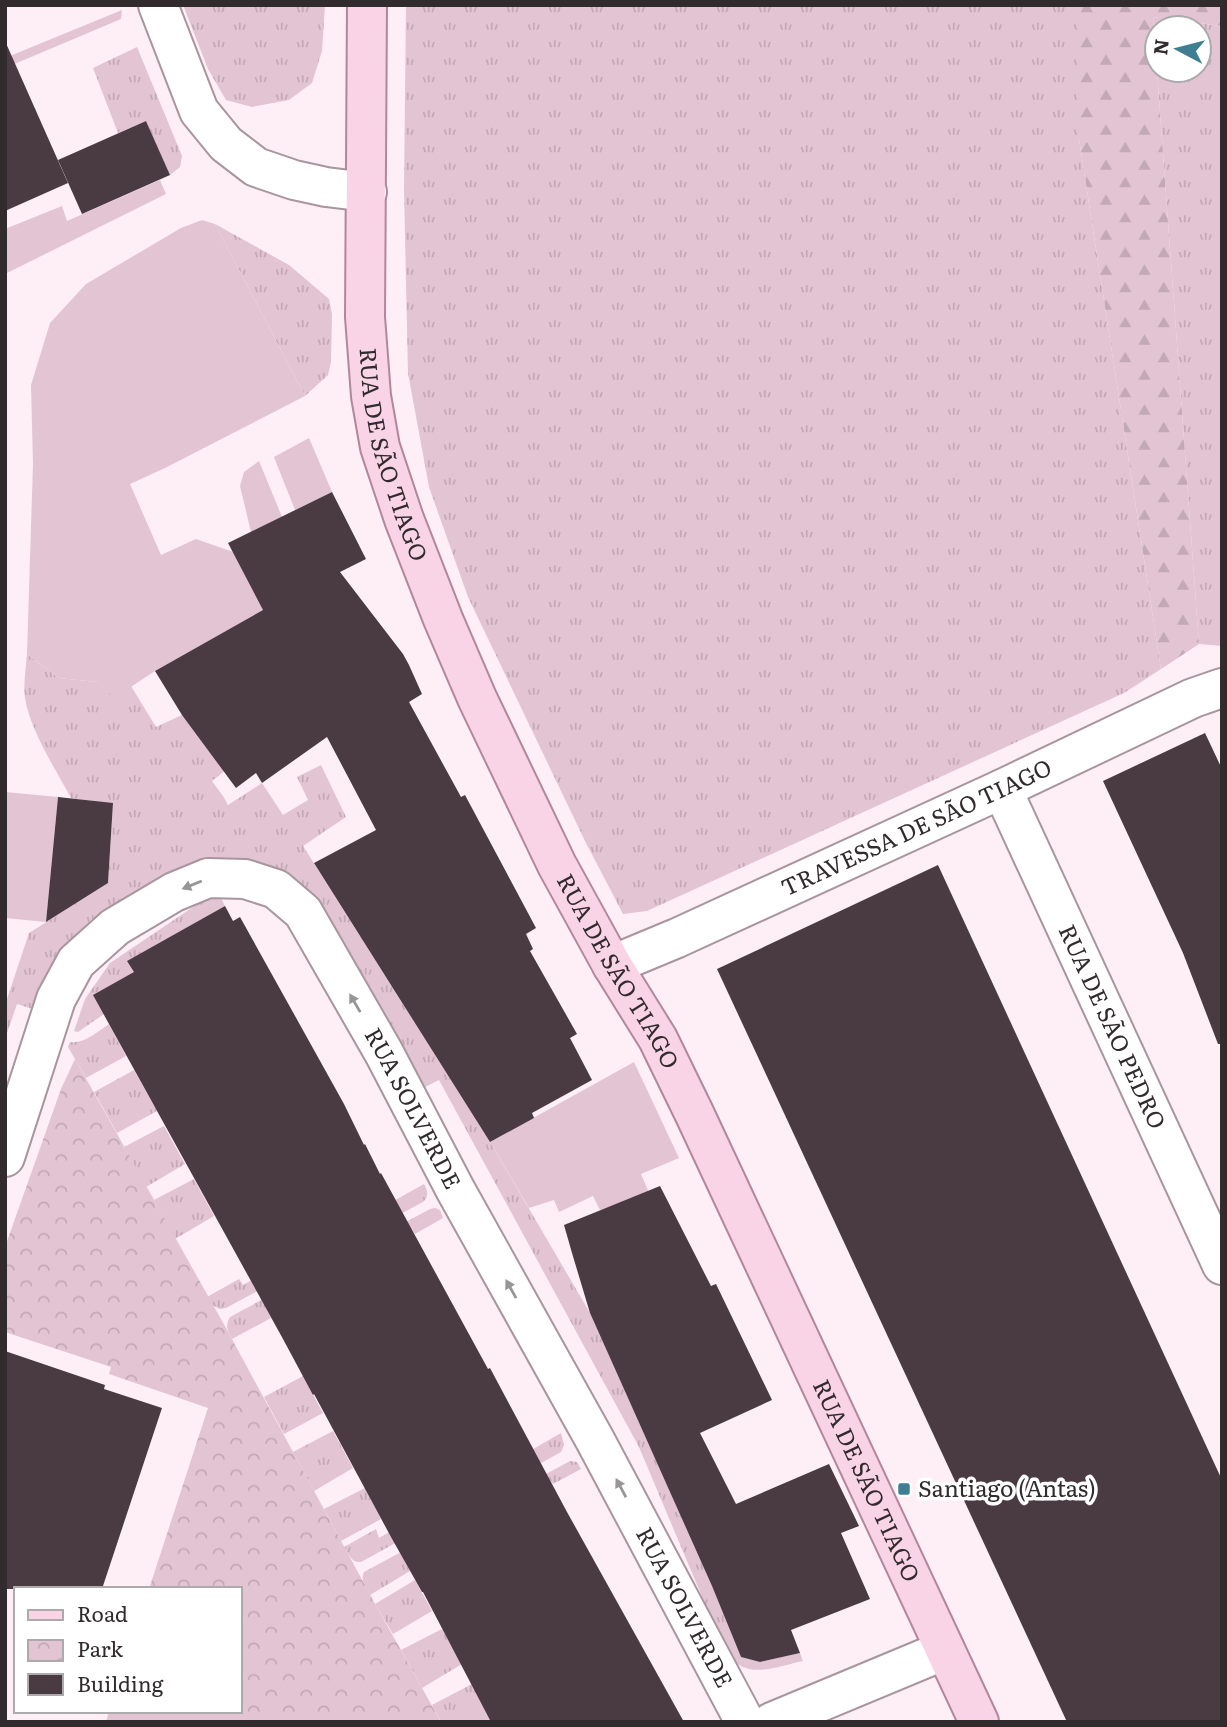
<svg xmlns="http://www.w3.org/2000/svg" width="1227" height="1727" font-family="Literata,serif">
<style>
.grass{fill:url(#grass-tufts);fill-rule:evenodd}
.forest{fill:url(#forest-firs)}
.park{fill:url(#park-crowns)}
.garden{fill:#e3c4d3}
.building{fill:#4a3a42}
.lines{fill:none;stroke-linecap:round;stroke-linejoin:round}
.minor-casing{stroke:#a8959e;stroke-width:42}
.major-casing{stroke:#b1879b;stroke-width:42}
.minor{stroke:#fff;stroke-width:38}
.major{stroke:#f9d4e6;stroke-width:38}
.oneway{fill:#989596}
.poi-dot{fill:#3f7e92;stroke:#fff;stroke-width:2.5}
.labels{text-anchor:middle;stroke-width:7;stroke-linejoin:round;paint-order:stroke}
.street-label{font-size:23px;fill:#322b2e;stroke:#fff}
.poi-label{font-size:23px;fill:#322b2e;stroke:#fff;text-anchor:start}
</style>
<defs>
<pattern id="grass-tufts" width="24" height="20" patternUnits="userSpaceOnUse" patternTransform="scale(1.75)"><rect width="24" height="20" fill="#e3c4d3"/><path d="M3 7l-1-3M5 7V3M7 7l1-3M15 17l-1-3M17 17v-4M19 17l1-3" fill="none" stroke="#c3a9b5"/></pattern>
<pattern id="forest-firs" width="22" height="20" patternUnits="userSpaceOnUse" patternTransform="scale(1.75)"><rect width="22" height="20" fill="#e3c4d3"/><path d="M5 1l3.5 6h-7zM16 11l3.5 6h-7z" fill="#c3a9b5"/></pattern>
<pattern id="park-crowns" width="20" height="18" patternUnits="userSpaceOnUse" patternTransform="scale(1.75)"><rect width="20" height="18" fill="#e3c4d3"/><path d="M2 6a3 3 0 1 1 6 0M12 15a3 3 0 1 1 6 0" fill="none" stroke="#c3a9b5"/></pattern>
</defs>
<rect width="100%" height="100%" fill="#feeef6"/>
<g class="grass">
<path d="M183,5H325L322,51L312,83L289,100L252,107L226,100L208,69Z"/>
<path d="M406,5H1079V139L1161,669L1124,693L647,911L623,914L585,841L468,597L429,487L408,373L404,190Z"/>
<path d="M1153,17L1222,26V646L1199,644ZM1157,28H1199V70H1157Z"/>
<path d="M137,47L182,156L180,167L170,175L146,121L118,133L93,68Z"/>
<path d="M215,224L289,265L329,299L332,314L331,362L328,375L305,396Z"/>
<path d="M27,654L59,678L97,682L114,697L131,686L156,727L182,715L237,761L212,781L223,796L228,805L262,783L283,815L308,800L297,777L321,765L346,817L303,846L490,1142L590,1313L712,1586L741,1657L760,1662L800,1653L803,1661C779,1666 748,1680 730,1657C726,1651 723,1643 719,1637L639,1447L439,1080L423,1088L312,896L173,873L92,919L57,953L36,1010L17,1004L5,1039V1005L29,933L108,883L113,804L71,798C56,770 30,730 25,698C23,685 26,668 27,654Z"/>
<path d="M220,896L225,906L128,961L134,972L104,1014L78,1032L74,1031L85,999L110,963L196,905Z"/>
<path d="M109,1024L126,1056L86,1078L68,1047L70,1042C84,1044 97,1032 109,1024Z"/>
<path d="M134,1070L157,1111L117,1133L94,1092Z"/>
<path d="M164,1126L185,1164L146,1187L124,1147Z"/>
<path d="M194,1179L214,1216L175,1239L154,1200Z"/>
<path d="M424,1184C428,1191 429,1196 423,1202L226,1308L220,1309L212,1305L207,1297L239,1279L243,1285Z"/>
<path d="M435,1208L440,1210L443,1218L415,1234L409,1225L265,1306L271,1318L232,1339C227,1330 225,1326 230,1317L430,1209Z"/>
<path d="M303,1376L323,1413L284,1434L264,1397Z"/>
<path d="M333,1431L353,1468L314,1491L293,1452Z"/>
<path d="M561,1433L564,1445L561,1452L361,1562C351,1563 349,1554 344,1547L376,1529L379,1538Z"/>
<path d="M570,1461L577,1462L581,1469L553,1484L550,1480L405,1561L410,1571L370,1595C366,1588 360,1580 364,1572Z"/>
<path d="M365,1488L381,1519L341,1541L324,1509Z"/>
<path d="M415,1580L432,1611L393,1634L375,1604Z"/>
<path d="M442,1629L462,1664L422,1688L401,1650Z"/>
<path d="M472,1684L492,1720L489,1722H441L432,1705Z"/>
</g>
<path class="forest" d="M1079,5H1222V26L1153,17L1199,644L1161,669L1079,139Z"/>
<path class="park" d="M75,1059L226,1328L373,1600L441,1722H106L109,1711H240V1589H149L208,1408L109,1374L111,1367L5,1332V1247L61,1089Z"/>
<g class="garden">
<path d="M122,10L121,19L5,68V58Z"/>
<path d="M160,180L166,194L5,274V229L62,206L67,221Z"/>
<path d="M202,220L215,224L305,396L165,468L130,484L161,555L196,539L239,554L263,610L155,671L114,698L97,682L59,678L27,654L33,464L31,385L50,323L86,284L181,228Z"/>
<path d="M309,438L332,492L295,510L274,457Z"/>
<path d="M259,461L282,517L251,532L240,486L244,472Z"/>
<path d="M5,792L58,797L46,922L5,918Z"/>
<path d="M634,1062L679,1158L641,1174L650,1195L600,1210L593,1196L559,1212L554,1200L529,1208L490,1142Z"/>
</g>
<g class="building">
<path d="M5,41L68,183L5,211Z"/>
<path d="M146,121L170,175L82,214L58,160Z"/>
<path d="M332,492L366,559L340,572L403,654L409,665L422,694L409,702L461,797L465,795L536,928L526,934L533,949L530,951L577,1034L570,1038L592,1080L532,1113L534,1118L490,1142L314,863L376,830L327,737L262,783L256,773L236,788L182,715L155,671L263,610L228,543Z"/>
<path d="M1205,733L1222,769V1044H1218L1183,953L1103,781Z"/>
<path d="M58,797L113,803L108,883L46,922Z"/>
<path d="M938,865L1222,1480V1722H1067L717,969Z"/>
<path d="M225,906L233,921L240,917L344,1104L364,1145L365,1144L380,1174L381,1173L488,1369L490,1368L567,1512L684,1722H491L423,1592H422L391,1537L314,1394L313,1395L283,1339L93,995L134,972L127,961Z"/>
<path d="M660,1186L711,1286L716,1284L772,1400L700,1433L736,1504L829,1464L859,1526L841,1533L870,1599L791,1630L800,1653L760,1662L741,1657L712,1586L590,1313L572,1253L564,1225Z"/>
<path d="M5,1351L105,1385L104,1389L162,1408L102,1589H5Z"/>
</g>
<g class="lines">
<defs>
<g id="minor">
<path d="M158,5L199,111L226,144L256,167L294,180L326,187L367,192"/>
<path id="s1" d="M1002,789L1222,1265"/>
<path id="s2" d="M612,965L677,938L1002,789L1193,698L1222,688"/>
<path id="s3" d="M5,1157L56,999L76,962L115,927L174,892L208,878L245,879L276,889L303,912L384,1053L455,1189L595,1440L745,1722"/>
<path d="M772,1722L945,1650"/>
</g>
<g id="major">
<path id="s4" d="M367,5L365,317L371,396L380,447L404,519L443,619L477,698L557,865L612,965L658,1039L695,1115L979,1722"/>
</g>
</defs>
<use href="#minor" class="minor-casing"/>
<use href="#major" class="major-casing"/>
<use href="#minor" class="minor"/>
<use href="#major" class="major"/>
</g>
<defs><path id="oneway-solid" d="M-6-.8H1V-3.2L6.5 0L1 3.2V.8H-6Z" transform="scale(1.75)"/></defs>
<g class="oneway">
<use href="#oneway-solid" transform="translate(192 885) rotate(158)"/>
<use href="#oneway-solid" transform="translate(355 1003) rotate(-120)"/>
<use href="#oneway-solid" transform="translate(511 1289) rotate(-119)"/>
<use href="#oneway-solid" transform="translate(621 1488) rotate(-118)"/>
</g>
<rect class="poi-dot" x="897" y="1482" width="14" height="14" rx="3.5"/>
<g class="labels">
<g class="street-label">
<text dy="8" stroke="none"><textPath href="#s4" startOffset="453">RUA DE SÃO TIAGO</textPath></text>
<text dy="8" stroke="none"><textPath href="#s2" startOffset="334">TRAVESSA DE SÃO TIAGO</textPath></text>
<text dy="8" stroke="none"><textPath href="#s4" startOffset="1020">RUA DE SÃO TIAGO</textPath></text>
<text dy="8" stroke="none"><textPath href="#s1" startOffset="262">RUA DE SÃO PEDRO</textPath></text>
<text dy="8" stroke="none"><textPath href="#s3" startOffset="696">RUA SOLVERDE</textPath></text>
<text dy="8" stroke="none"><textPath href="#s4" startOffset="1587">RUA DE SÃO TIAGO</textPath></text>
<text dy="8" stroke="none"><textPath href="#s3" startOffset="1264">RUA SOLVERDE</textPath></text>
</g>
<g class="poi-label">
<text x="918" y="1497">Santiago (Antas)</text>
</g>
</g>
<rect width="1227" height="1727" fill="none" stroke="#322b2e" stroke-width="14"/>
<rect x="14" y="1587" width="228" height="126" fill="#ffffff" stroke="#adaaab" stroke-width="2"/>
<rect x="28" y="1610" width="35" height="10" fill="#f9d4e6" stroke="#adaaab" stroke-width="2"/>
<text x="77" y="1622" font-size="21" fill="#322b2e">Road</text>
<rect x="28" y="1640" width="35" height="21" fill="url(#park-crowns)" stroke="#adaaab" stroke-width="2"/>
<text x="77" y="1657" font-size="21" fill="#322b2e">Park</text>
<rect x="28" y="1674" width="35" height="21" fill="#4a3a42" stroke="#adaaab" stroke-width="2"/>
<text x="77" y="1692" font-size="21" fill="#322b2e">Building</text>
<g transform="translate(1178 49) rotate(277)"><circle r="33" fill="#ffffff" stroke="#adaaab" stroke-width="2"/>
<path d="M0-5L12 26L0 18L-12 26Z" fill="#3f7e92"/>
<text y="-10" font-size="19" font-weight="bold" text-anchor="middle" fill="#322b2e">N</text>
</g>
</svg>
